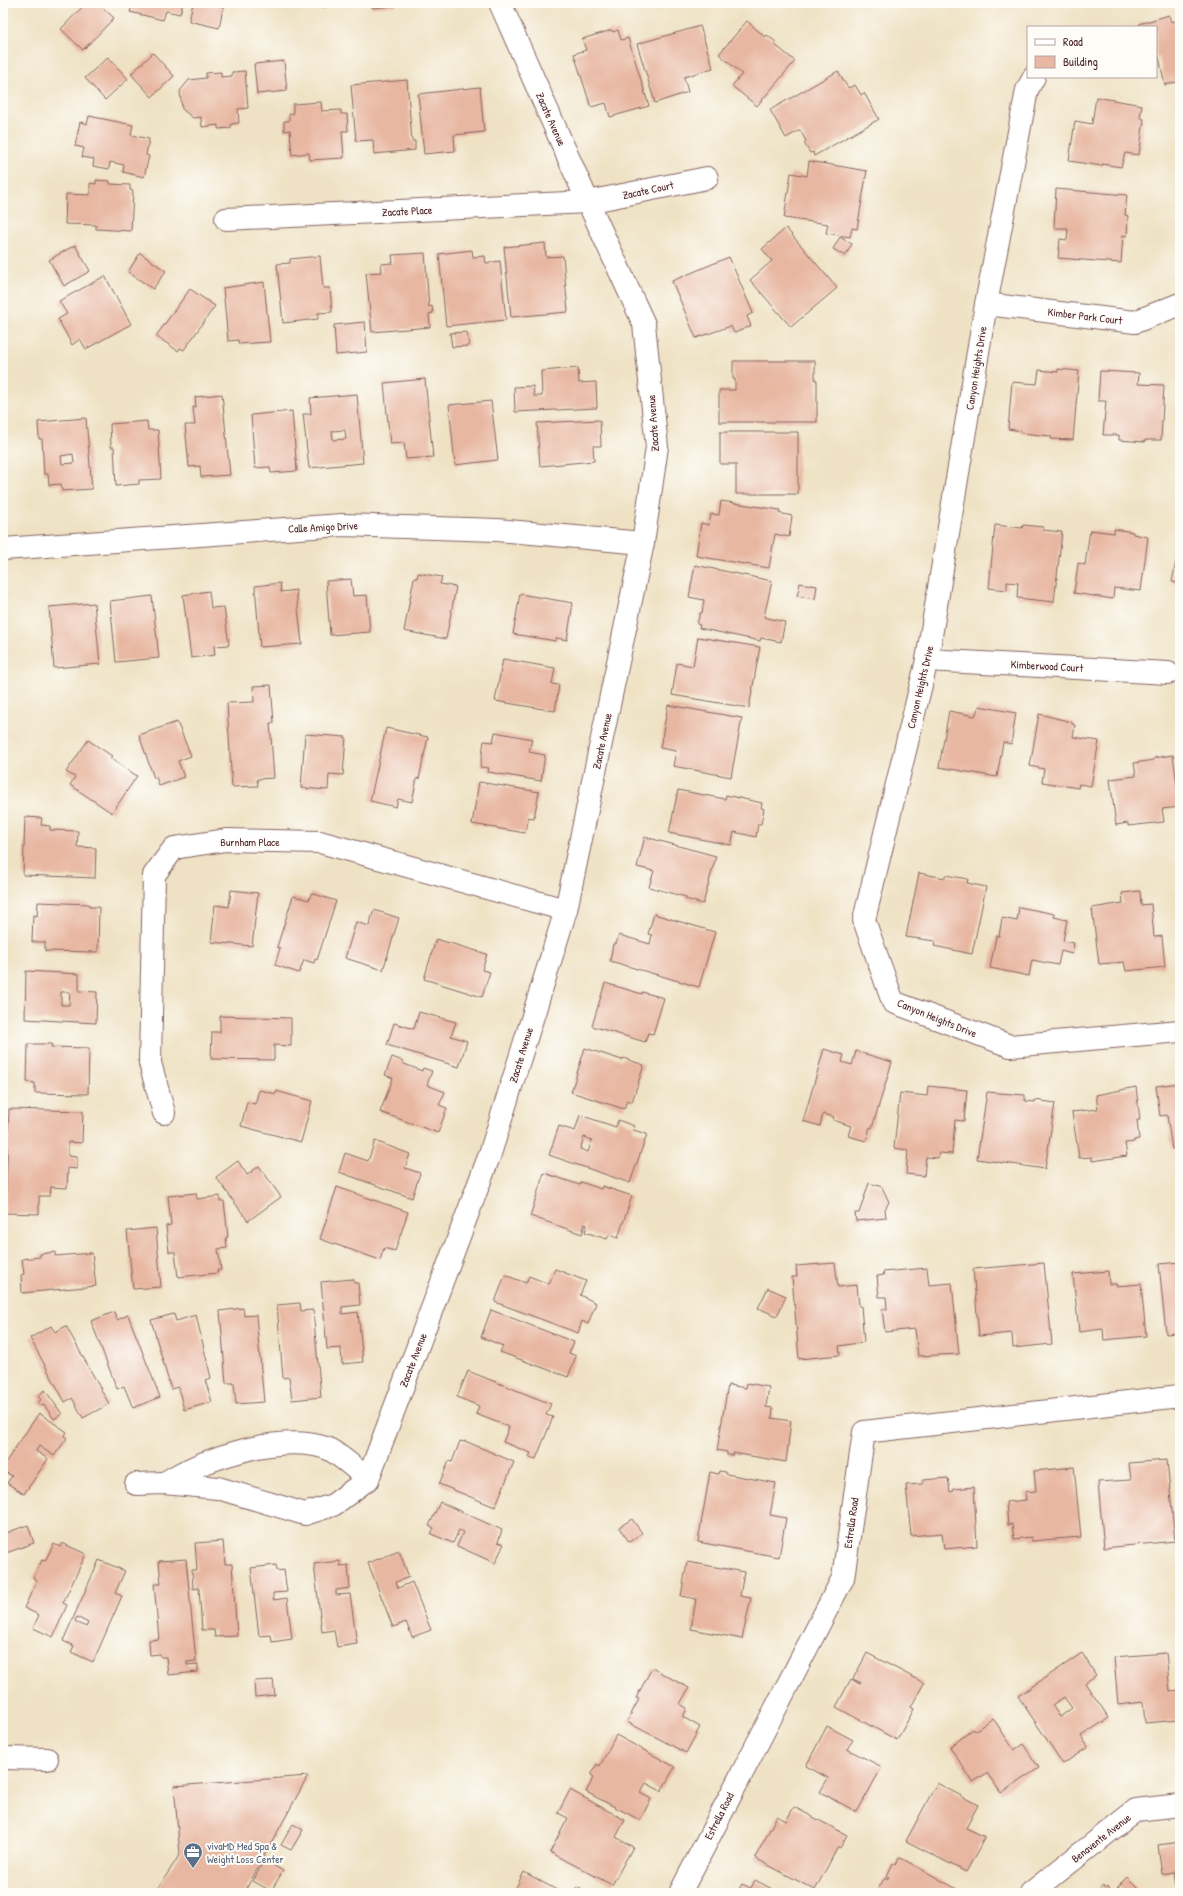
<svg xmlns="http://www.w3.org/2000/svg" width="1183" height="1896" font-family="'Patrick Hand',sans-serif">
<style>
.building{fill:#e8b7a2;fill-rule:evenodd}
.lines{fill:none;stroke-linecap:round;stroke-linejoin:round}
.minor-casing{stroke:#846361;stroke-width:24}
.minor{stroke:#fff;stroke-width:22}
.labels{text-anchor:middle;stroke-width:4;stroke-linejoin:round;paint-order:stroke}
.street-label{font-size:11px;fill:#4a1f2b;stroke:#fdfcf7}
.service-label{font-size:11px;fill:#4e5e75;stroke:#fdfcf7;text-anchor:start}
</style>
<rect width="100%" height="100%" fill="#fdfcf7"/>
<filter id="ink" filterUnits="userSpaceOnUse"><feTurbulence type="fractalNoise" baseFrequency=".025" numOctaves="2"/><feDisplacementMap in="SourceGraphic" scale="8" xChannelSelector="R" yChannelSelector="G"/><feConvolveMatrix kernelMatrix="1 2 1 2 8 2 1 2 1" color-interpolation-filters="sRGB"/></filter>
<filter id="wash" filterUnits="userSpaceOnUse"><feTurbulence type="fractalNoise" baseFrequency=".012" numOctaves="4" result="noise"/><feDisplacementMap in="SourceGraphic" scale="16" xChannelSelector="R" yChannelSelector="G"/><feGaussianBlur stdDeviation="0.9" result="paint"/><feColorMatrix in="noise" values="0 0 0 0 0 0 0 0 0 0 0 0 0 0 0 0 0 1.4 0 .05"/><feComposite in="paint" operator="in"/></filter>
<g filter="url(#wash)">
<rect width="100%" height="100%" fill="#efe2c4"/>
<g id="blocks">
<g class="building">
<path d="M86,3H98L114,18L83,50L61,29Z"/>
<path d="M133,3H183L180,14L166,11L163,20L130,12Z"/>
<path d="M193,3H224L219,28L189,21Z"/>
<path d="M299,3H361V4L300,9Z"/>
<path d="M372,3H396V6L372,8Z"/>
<path d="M1169,15L1171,22L1180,20V81L1165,85L1159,57L1156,58V27H1140L1139,24Z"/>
<path d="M747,21L765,37L767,35L776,42L774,44L795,61L757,106L732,86L742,74L719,54Z"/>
<path d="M700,26L713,68L684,77L688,92L655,103L637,44Z"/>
<path d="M612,30L613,32L618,30L621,40L628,38L649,106L610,117L606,103L591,107L574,54L586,50L582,39Z"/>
<path d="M153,53L174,76L152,97L131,74Z"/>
<path d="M108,57L128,79L105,100L85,78Z"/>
<path d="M284,61L287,91L257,94L254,64Z"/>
<path d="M245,71L248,108L238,109L239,123L231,124V128L218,129V125L202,127L201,117L193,118L182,109L180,91L189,80L206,78V73L221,72V77L232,76V72Z"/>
<path d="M838,71L848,88L855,85L861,95L864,93L879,119L814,156L813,152L810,153L804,143L806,141L800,130L786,138L770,110Z"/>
<path d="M407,80L412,141H415V150L374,154L373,140L356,141L351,85Z"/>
<path d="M480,87L484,132L454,135L455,151L424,154L418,94Z"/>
<path d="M1096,97L1142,105L1140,118L1144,119L1139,155L1125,153L1121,167L1102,164V166L1069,161L1075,121L1092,124Z"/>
<path d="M321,102L322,111L341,110V114H347L348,131H342L344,158L310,160L309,153L292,155L290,130L284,131V121H289V114H293V104Z"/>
<path d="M89,116L133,125L131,135L149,139L146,155L149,156L144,177L123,172L124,165L110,162L109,169L93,166L94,159L82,157L84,148L75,146L80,122L87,124Z"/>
<path d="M809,161L867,171L857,229L852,228L850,237L826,233L828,224L784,218L791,173L807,176Z"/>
<path d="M96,180L110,181V184L130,185V190L133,191L131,231L96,229V225L65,224L66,194L90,195V183L96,184Z"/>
<path d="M1056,189L1127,195L1125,215L1128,216L1127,236L1123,235L1121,263L1058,258L1060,239L1067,240L1068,228H1054Z"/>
<path d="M786,228L837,288L791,327L750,280L772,261L762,249Z"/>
<path d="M840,237L852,244L845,256L833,249Z"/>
<path d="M545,243L546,257L563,256L568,312L511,317L504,247Z"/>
<path d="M75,245L90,271L64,286L49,260Z"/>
<path d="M472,250L473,257L485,256L486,263L500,261L506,320L446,326L439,254Z"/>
<path d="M140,253L166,271L153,289L128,272Z"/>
<path d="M425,253L429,307L432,306L433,313L429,314L430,327L372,332L366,273L382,272L381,264L393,263L392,255Z"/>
<path d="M320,256L323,288H330L332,312L318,313V319L283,323L277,264L290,263V259Z"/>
<path d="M729,257L753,313L747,316L751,326L734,333L731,326L696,338L672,281Z"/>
<path d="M105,276L131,324L86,349L80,339L72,345L58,319L67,314L59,301Z"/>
<path d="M264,282L270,342L239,344L238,340L228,341L223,288Z"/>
<path d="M190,289L215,306L184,350L180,348L178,351L156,336Z"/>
<path d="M365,322L367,352L336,355L334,325Z"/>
<path d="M467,332L469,346L452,347L450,333Z"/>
<path d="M733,361H815V380H817V422H719V390H735V379H733Z"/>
<path d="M578,368L579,383L596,382L597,408L515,412L514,387L533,386L534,396H542L541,371Z"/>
<path d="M1058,369L1079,371L1073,440L1051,439V436L1021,433V431L1008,429L1012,382L1037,384L1039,370L1058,372Z"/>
<path d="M1100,371L1139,373L1138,384L1164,385L1161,440H1145V442L1119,440V435H1103L1106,401H1098Z"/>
<path d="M425,379L433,457L406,459L404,443L390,444L384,383Z"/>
<path d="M222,394L230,475L201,477L200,466L189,467L185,425H195L193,407H196L195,397Z"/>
<path d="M357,394L363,463L309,468L303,414H311L310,398ZM345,430L346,439L333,440L332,431Z"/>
<path d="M491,401L498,460L455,465L449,405Z"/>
<path d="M292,411L297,471L271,473L270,467L255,468L251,415Z"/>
<path d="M86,418L92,489L62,491L61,484L49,485L48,474H44L42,439H39L38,422ZM73,454L74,463L62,464L61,456Z"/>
<path d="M600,420L601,446H593L594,461L540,466L537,423Z"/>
<path d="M147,421L148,430H158L161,479L139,480V484L116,486L114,447H111L110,424Z"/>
<path d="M720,432H798V494H736V464H720Z"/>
<path d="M721,501L780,510L779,513L792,516L789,537L775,534L769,568L696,556L701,523L709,525L711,514L719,515Z"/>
<path d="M995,525L1022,528L1023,525L1043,527V530L1062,532L1054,602L1017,598L1018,583L1007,582V590L989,588Z"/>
<path d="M1114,529L1133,532V534L1148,537L1141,591L1114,588L1113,599L1074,593L1078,563L1085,565L1090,530L1114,533Z"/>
<path d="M1178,551L1180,552V583L1172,582Z"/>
<path d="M695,565L772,581L764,617L785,622L781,642L761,638L760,641L699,628L700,625L697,624L700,613H702L704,600L689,597Z"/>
<path d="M418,573L442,577L440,584L456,587L446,639L404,631L414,578H417Z"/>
<path d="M351,579L353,596L367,595L370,632L330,635L326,581Z"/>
<path d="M280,583L281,592L296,590L302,644L260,647L255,586Z"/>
<path d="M800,583L817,586L815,599L797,596Z"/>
<path d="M209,591L211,608L224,607L229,645L214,646L215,655L191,658L183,595Z"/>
<path d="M520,594L573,603L567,640L556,638V641L513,634Z"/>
<path d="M152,596L159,658L116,662L110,601Z"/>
<path d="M94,603L100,664L54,668L49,607Z"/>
<path d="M698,637L760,647L749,708L672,695L677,663L693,666Z"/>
<path d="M503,659L555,668L552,684L559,685L555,711L495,701Z"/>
<path d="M271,685L274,723H270L274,778L257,779L258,786L232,787L227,703L254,702L253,686Z"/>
<path d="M668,705L742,718L731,777L673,766L676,751L660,748Z"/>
<path d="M979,706L1016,713L1011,744L1003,742L997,777L939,767L949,711L975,716Z"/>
<path d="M1039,714L1072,722V724L1075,725L1073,737L1099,741L1091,786L1079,784L1078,788L1042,782L1044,769L1030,766Z"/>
<path d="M177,722L191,756L178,761L184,777L159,786L156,777L154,778L139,735Z"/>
<path d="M386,728L428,737L419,779L417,778L412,802L398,799L396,807L370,801Z"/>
<path d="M495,732L532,739L529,752L545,755L541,781L488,772L489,768L480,767L484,741L493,742Z"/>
<path d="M305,734L346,737L343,775L329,774L328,790L301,788Z"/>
<path d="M88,740L112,756L110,758L137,776L112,813L70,785L75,777L66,772Z"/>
<path d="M1173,755L1180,807L1162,809L1164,822L1128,826V823L1116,825L1110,779L1136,776L1134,763L1154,760V758Z"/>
<path d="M479,782L539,792L534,818L528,817L525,833L472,824Z"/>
<path d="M678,790L725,799L726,795L762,803L761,808L764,809L761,824H758L756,837L734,832L731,845L669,833Z"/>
<path d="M25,817L42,818L41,825L50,826V830L78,831L77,847L96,848L95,878L23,875Z"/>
<path d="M645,837L716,856L703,904L685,899L686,897L649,887L654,871L637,867Z"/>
<path d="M919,873L945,878V875L968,879L967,883L986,887L972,954L934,946L935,941L906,937Z"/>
<path d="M231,890L258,893L252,946L211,942L215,905L229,907Z"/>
<path d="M1140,891L1141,905L1151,904L1154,937L1162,936L1165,967L1126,971L1124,962L1099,964L1092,908L1123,903L1122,893Z"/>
<path d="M311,893L336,901L317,960L315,959L314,963L304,960L299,973L275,965L280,948L277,947L293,896L309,900Z"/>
<path d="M38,902L89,904V907H99L98,952L45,951V942H32L33,915L37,916Z"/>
<path d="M1019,907L1055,914L1054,917L1067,920L1063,941L1074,943L1072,954L1061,951L1058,965L1032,960L1029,976L990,968L996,936H999L1002,918L1017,921Z"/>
<path d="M374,910L399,918L383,970L345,958L356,922L369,926Z"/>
<path d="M654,914L715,932L699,987L610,961L613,944H616L619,935L650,944L652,935L648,934Z"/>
<path d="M436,939L487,954L482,970L490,972L482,997L424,979Z"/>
<path d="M26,971L79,974V991L97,992L96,1023L25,1019ZM61,992H70L69,1005H61Z"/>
<path d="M605,983L642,994V992L664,998L653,1034L648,1033L645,1042L592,1026Z"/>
<path d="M419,1012L456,1022L451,1036L467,1041L459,1067L387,1045L394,1023L414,1029Z"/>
<path d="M220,1016L291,1018V1046L274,1045V1060L211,1059L212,1032H220Z"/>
<path d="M28,1044H52L51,1047L89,1048L88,1094L35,1093V1083L27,1082Z"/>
<path d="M585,1048L622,1060L623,1058L644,1065L632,1102L627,1100L624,1109L571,1092Z"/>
<path d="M824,1049L844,1055L842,1062L852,1065L856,1051L892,1062L872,1128L870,1127L866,1141L848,1136L851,1126L833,1120L834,1117L823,1114L820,1126L803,1121Z"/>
<path d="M392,1057L403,1061L402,1063L422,1071L423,1068L432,1071L427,1085L445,1092L439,1105L447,1108L438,1133L380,1112L393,1078L385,1075Z"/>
<path d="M1180,1083V1160H1179L1178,1148L1172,1149L1167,1115L1160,1116L1156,1086Z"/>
<path d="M928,1086L967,1090L964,1121L955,1120L952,1154L939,1153L938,1158L926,1157L924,1176L906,1174L908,1150L894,1148L900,1093L927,1096Z"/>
<path d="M1136,1087L1140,1120H1137L1139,1139L1134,1140V1142L1125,1143L1127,1156L1092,1161V1157L1079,1158L1072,1112L1098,1109L1096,1095Z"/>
<path d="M259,1090L276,1094V1091L312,1101L301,1142L241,1126L247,1102L255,1104Z"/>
<path d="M987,1092L1025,1095V1101L1035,1102V1100L1055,1103L1045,1169L977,1159Z"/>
<path d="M9,1109L83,1111L82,1143L68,1142V1156L77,1157V1169L68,1168L67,1188L51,1187L50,1196H39V1214L5,1213Z"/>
<path d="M580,1115L616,1127L618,1120L634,1126L633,1130L647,1134L630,1183L549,1155L559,1126L575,1131ZM584,1137L592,1140L588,1152L580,1149Z"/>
<path d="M375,1141L410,1154L405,1168L420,1173L412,1198L339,1172L345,1153L368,1161Z"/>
<path d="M238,1161L247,1175L259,1166L281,1197L248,1221L216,1177Z"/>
<path d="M544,1173L580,1185L581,1182L601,1189L602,1186L632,1196L618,1238L609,1235L607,1239L585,1232L587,1225L585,1224L582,1234L530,1216Z"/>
<path d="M869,1183L882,1187L889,1202L885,1209L886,1218L856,1221L855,1213H859Z"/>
<path d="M337,1187L408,1212L395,1251L384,1248L380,1260L320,1239Z"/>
<path d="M196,1193L197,1199L220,1196V1201H224L228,1237H226L227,1248L218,1249L221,1270H217L218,1273L178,1277L175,1252H169L166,1226L171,1225L168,1196Z"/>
<path d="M156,1228L161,1287L133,1289L127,1231Z"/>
<path d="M55,1252V1256L92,1253L96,1286L22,1293L21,1275L24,1274L22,1259L40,1257V1254Z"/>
<path d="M1180,1262V1333L1166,1334L1159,1264Z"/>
<path d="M835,1263L838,1287L857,1285L859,1306H861L864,1342L839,1346L840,1355L799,1359L792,1277H797L796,1266Z"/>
<path d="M1044,1263L1052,1344L1013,1348L1012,1333L979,1336L973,1269Z"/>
<path d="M927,1268L929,1285L952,1283L959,1354L918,1356L915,1329L885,1332L882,1309H887L886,1297H879L877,1276L884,1275L883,1272Z"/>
<path d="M555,1269L586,1281L580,1295L596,1303L588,1324L582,1321L578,1333L495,1302L505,1275L526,1283L529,1276L549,1284Z"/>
<path d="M1108,1271L1109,1284H1116V1286L1141,1284L1146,1336L1104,1340L1103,1329L1079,1332L1073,1274Z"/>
<path d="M353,1279L354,1283H358L360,1305L342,1307V1314L358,1312L363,1362L342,1364L341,1348L327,1349L321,1282Z"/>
<path d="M768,1288L786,1296L777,1316L758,1308Z"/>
<path d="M300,1303L301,1311L313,1310L321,1397L292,1400L289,1377L283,1378L277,1305Z"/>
<path d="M243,1308L244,1316L256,1315L264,1402L236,1404L234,1383H226L220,1311Z"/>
<path d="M491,1310L574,1342L569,1353L576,1356L568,1377L500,1352L503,1346L481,1337Z"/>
<path d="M114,1312L117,1320L128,1315L160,1397L133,1408L124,1386L117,1389L91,1321Z"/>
<path d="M174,1314L176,1321L196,1315L211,1378L205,1380L212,1402L184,1410L178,1387L171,1389L151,1320Z"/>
<path d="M51,1326L55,1332L66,1326L109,1404L83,1418L72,1398L65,1402L30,1338Z"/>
<path d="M468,1371L551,1404L546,1415L553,1417L536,1459L529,1457L531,1453L503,1442L509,1427L476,1414L479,1406L457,1397Z"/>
<path d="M747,1383L769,1387L766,1407L773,1408L772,1418L791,1421L786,1462L733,1453V1455H727V1452L717,1450L728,1385L746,1388Z"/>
<path d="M45,1390L62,1414L54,1419L44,1405L42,1406L38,1402L41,1400L38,1396Z"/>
<path d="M39,1413L67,1432L64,1436L67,1438L54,1456L39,1446L36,1451L48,1459L24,1494L7,1483L12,1476L3,1471V1466Z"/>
<path d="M460,1441L464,1442L465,1441L514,1462L495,1507L439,1484L449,1461L452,1462Z"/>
<path d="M1167,1460L1175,1541L1104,1548L1098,1482L1131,1480L1129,1463Z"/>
<path d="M1074,1467L1081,1537L1031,1541V1537L1014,1539L1012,1524L1008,1525L1006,1502L1026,1500L1025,1492L1036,1491L1034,1471Z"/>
<path d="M719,1471L726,1472V1474L776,1483L770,1515L786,1518L779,1557L698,1542L710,1472L718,1474Z"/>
<path d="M948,1478L950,1492L954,1491L953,1489L974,1487L977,1546L944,1549L942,1533L911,1536L906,1485L923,1484V1480Z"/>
<path d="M440,1502L502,1530L498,1542L504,1544L495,1563L457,1546L463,1532L459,1530L453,1543L431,1534L434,1528L429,1526Z"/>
<path d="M632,1519L642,1533L629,1542L619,1527Z"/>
<path d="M28,1525L34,1543L3,1554V1534Z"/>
<path d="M223,1541L225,1564H232L237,1636L215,1637L214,1630H202L199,1588L193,1589L192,1570H197L195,1543Z"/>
<path d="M62,1543L86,1554L63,1603L67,1605L53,1637L33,1628L39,1615L24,1608L37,1580L33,1578L42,1560L45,1561L54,1544L60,1547Z"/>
<path d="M399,1551L409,1577L396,1582L398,1588L412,1582L431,1630L412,1637L406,1622L393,1627L368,1563Z"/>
<path d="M186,1559L196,1661L187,1662V1665L198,1664V1672L168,1675L166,1657H161L160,1654L150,1655L149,1640L159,1639L154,1584H161L159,1561Z"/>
<path d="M99,1560L125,1571L115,1593L122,1596L93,1662L71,1652L74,1646L63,1641ZM77,1617L88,1623L86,1627L75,1621Z"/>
<path d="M340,1561V1566L348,1565L350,1588L336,1590V1595L350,1594L357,1644L337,1647L334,1630L322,1632L314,1564Z"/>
<path d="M687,1562L744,1572L740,1596L751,1598L742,1639L691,1629L696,1599L681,1596Z"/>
<path d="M276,1565L277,1571L284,1570L287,1592L273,1593V1600L287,1598L292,1639L272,1642L271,1635L259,1636L251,1568Z"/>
<path d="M867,1653L924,1683L911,1707L914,1709L897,1740L836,1707L851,1679L860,1684L861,1683L853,1679Z"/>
<path d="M1082,1653L1096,1675L1085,1683L1109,1718L1081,1736L1088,1747L1063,1764L1018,1696ZM1064,1697L1072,1708L1060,1717L1052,1705Z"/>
<path d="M1166,1653L1170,1692L1180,1691V1720L1145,1723L1143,1702L1118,1705L1114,1657Z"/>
<path d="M652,1668L689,1688L680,1704L687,1708L683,1717L700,1727L686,1753L627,1722L639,1699L636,1698Z"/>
<path d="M273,1680L275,1695L255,1697L254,1681Z"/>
<path d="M993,1718L1014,1750L1023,1744L1039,1768L1001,1793L987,1773L973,1782L950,1747L973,1729L975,1731Z"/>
<path d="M827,1726L853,1740L847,1749L882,1767L857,1812L820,1792L828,1778L806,1766Z"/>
<path d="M616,1735L675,1767L661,1791L646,1783L640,1793L651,1799L640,1820L586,1792L594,1777L591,1775L597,1764L600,1766Z"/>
<path d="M308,1776L244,1893H155L180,1854L174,1786Z"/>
<path d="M937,1783L978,1805L966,1828L985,1837L966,1872L906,1841Z"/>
<path d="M570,1790L625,1820L616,1837L633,1847L612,1885L550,1852L568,1818L558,1813Z"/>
<path d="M794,1807L847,1835L840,1848L838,1847L815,1890L755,1858L777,1816L786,1821Z"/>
<path d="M293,1824L303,1830L291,1850L281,1845Z"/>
<path d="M1180,1842V1893H1177L1174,1872L1162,1874L1158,1845Z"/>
<path d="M899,1857L957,1889L955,1893H876L885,1877L887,1879L889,1877L887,1876L893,1863L895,1865Z"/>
<path d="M264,1860L283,1871L271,1891L253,1881Z"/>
<path d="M524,1872L562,1893H513Z"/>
<path d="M1127,1877L1139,1889L1135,1893H1126L1118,1886Z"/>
<path d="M755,1880L780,1893H737L742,1884L751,1888Z"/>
<path d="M1103,1886L1105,1888L1107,1886L1114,1893H1096Z"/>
<path d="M577,1887L587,1893H573Z"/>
</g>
</g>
</g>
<g filter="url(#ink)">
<use href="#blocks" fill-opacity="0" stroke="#846361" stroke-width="1"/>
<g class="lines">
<defs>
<g id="minor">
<path d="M1034,77L1027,90L986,304L927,660L864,920L893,1002L1010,1046L1180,1031"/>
<path d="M226,219L588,202L707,178"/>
<path d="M986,304L1135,322L1180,304"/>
<path d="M3,549L342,525L497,530L643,543"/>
<path d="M927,660L1168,673"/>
<path d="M164,1113L150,1063L154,875L174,848L226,840L320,842L566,910"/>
<path d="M164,1483C205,1458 279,1433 326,1448C336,1451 359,1472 368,1479"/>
<path d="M136,1484L164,1483L218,1488L305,1514L333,1505L368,1479L490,1154L566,910L643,543L657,447L644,324L588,202L500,3"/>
<path d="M3,1758L47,1759"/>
<path d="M680,1893L843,1578L864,1432L1180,1396"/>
<path d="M1031,1893L1136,1810L1180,1805"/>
</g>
</defs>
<use href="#minor" class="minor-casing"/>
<use href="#minor" class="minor"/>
</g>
</g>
<defs>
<symbol id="office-pin" viewBox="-11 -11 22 30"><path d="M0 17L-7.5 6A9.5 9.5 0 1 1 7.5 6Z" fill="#5c6f8a" stroke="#fdfcf7"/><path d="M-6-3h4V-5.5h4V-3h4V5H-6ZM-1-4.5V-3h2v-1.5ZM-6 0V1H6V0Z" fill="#fff"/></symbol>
</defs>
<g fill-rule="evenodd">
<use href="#office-pin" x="182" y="1841" width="22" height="30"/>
</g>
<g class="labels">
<g class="street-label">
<text transform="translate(551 119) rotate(66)" y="4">Zacate Avenue</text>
<text transform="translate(648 190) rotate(-12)" y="4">Zacate Court</text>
<text transform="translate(407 211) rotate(-3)" y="4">Zacate Place</text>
<text transform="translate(1085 316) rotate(7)" y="4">Kimber Park Court</text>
<text transform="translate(976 368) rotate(-81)" y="4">Canyon Heights Drive</text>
<text transform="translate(653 423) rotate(-94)" y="4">Zacate Avenue</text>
<text transform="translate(323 527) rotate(-3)" y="4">Calle Amigo Drive</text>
<text transform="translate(1047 666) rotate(3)" y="4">Kimberwood Court</text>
<text transform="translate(920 687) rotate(-77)" y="4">Canyon Heights Drive</text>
<text transform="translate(602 741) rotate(-78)" y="4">Zacate Avenue</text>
<text x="250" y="846">Burnham Place</text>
<text transform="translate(937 1018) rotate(22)" y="4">Canyon Heights Drive</text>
<text transform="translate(521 1055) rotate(-73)" y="4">Zacate Avenue</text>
<text transform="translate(413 1360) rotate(-69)" y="4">Zacate Avenue</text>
<text transform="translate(851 1523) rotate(-82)" y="4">Estrella Road</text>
<text transform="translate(719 1816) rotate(-63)" y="4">Estrella Road</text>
<text transform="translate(1101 1838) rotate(-38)" y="4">Benavente Avenue</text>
</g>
<g class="service-label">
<text x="207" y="1850">vivaMD Med Spa &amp;<tspan x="207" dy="13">Weight Loss Center</tspan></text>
</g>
</g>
<rect width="1183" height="1896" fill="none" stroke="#fdfcf7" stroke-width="16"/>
<rect x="1027" y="26" width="130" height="52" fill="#fdfcf7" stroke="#b5a4a5"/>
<rect x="1035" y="39" width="20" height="6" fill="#ffffff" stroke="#b5a4a5"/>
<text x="1063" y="46" font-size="12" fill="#4a1f2b">Road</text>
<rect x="1035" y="56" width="20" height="12" fill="#e8b7a2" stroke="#b5a4a5"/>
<text x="1063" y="66" font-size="12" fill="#4a1f2b">Building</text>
</svg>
